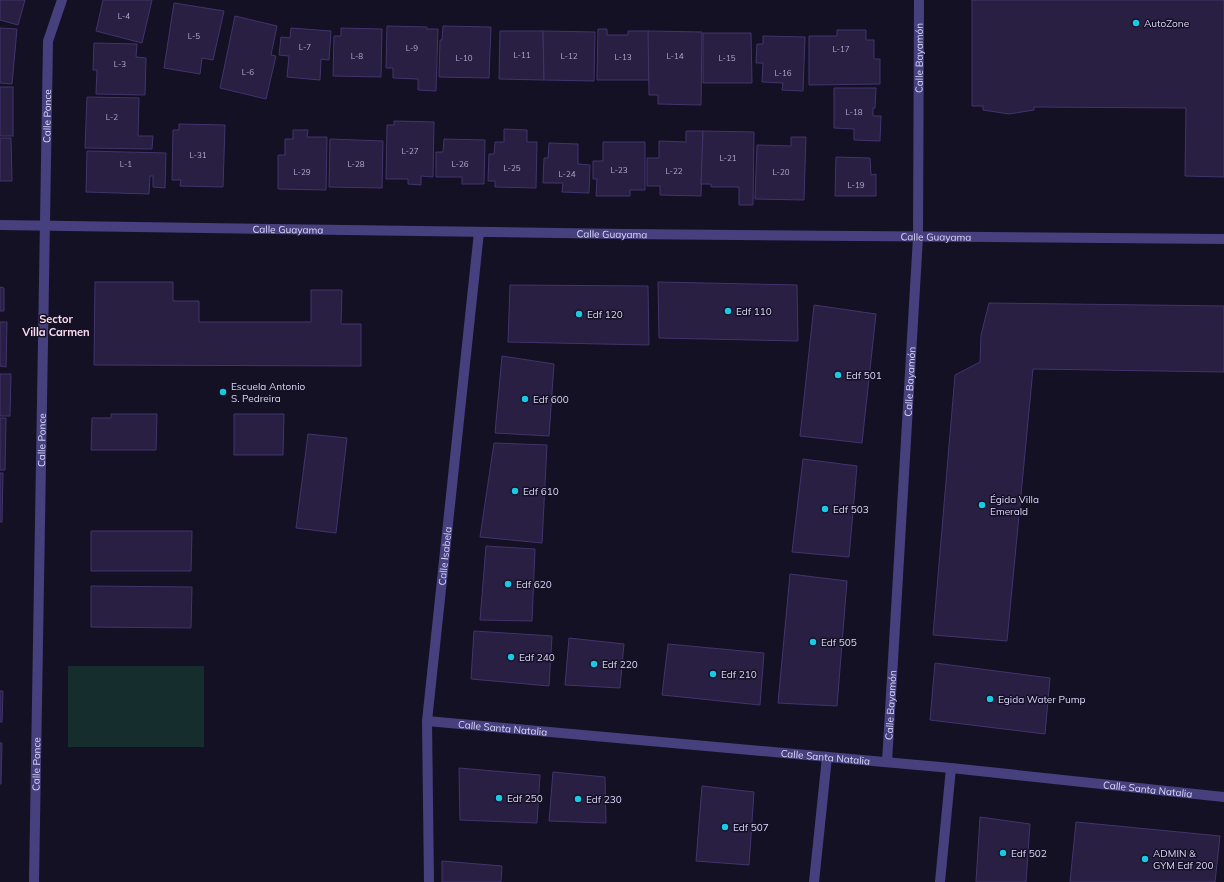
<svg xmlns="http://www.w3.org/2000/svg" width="1224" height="882" font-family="Mulish,sans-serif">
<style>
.green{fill:#152d2d}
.building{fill:#281f43;stroke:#41346c}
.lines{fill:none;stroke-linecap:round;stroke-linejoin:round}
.minor{stroke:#46417e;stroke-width:10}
.poi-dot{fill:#19c9e6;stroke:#151124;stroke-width:1.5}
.labels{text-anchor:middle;stroke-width:3;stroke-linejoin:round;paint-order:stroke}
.number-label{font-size:8px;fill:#b0aacd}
.poi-label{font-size:10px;fill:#ddd8fb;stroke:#151124;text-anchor:start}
.street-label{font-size:10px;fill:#ddd8fb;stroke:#151124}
.neighbourhood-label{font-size:11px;font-weight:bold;fill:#fbdaee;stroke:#151124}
</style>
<rect width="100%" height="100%" fill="#151124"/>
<rect class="green" x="68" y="666" width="136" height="81"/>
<g class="building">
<path d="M0,0H25L18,25L0,20Z"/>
<path d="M103,0H152L142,43L96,31Z"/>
<path d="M972,0H1224V177L1185,176L1186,108L1034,107V110L1009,114L983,110V106H972Z"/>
<path d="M174,3L224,11L213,60L202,58L200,74L164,68Z"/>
<path d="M235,16L277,26L271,55L276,56L266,99L220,88Z"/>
<path d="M387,26L427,27V29H438L436,91L418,90V79L393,78V68H386Z"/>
<path d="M443,26L491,27L489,78L439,77L440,40H442Z"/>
<path d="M0,28L17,29L12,84L0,83Z"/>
<path d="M291,28L331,31L329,60L321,59L320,80L287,77L289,56L279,55L281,37L290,38Z"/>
<path d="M341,28L382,29L381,77L333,76L334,36H341Z"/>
<path d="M598,29H607V35H628V31H649V80H597Z"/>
<path d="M837,30H866V40H874V59H880V84L809,85V36H837Z"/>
<path d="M500,31H543L544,80L499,79Z"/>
<path d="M543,31L595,32L594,81L544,80Z"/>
<path d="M648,31L702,32L701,105L658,104V95H649Z"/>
<path d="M703,33H751L752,83H703Z"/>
<path d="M763,36L805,37L803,91L782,90L783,83L762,82L763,63H756L757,44H763Z"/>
<path d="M94,43L137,44L136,57L146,58L145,95L96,94L97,70H93Z"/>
<rect x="0" y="87" width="13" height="49"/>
<path d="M834,88H876L875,108H873V116H881L880,141L854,140V129L834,128Z"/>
<path d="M87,97L139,98L138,136H153L152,149L85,148Z"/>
<path d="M394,121L434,122L433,177L421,176V185L408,184V179H386L387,125H394Z"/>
<path d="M179,124L225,125L223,187L180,186L181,180H172L173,130H179Z"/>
<path d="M504,129L527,130V142H537L536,188L495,187V181H488L489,154H494L495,142H504Z"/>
<path d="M293,130H308L307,137H327L326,190L278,189V155H285V139H293Z"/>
<path d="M686,131H703L701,196L660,195V186H647V158H659V141L686,142Z"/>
<path d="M703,131L754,132L753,205H739V187H711V184H701Z"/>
<path d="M791,137H806L804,200L755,199L757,145L791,146Z"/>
<path d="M0,138H11L12,181H0Z"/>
<path d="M330,139L383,141L382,188L329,187Z"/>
<path d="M444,139L485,140L484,184H462V177H436V152H443Z"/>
<path d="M603,142H645V190H630V196H596L597,179H593V161H603Z"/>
<path d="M549,143L578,144V164L590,165L589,193L562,192L563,183H543L544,158H548Z"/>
<path d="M87,151L166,153L165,188L153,187V176H150L149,194L86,192Z"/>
<path d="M836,157L870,158L871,175L876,174V196H835Z"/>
<path d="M95,282H173V301H199V322H311V290H342L341,324H361V366L94,365Z"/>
<path d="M658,282L797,285L798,341L659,338Z"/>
<path d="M510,285L648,286L649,345L508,342Z"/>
<path d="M0,287L4,288V311H0Z"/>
<path d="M989,303L1224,306V372L1033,369L1007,641L933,635L955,375L980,362L981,335Z"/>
<path d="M814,305L876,314L862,443L800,436Z"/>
<path d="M0,322H7L6,367L0,366Z"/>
<path d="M502,356L554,364L549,436L495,433Z"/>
<path d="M0,374H11L10,416H0Z"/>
<path d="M111,414H157L156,450H91L92,418H111Z"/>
<path d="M234,414H284L283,455H234Z"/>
<path d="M0,418H6L5,470H0Z"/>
<path d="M308,434L347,438L336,533L296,528Z"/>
<path d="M494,443L547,445L542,543L480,537Z"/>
<path d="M803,459L857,466L849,557L792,552Z"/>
<path d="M0,473H3L2,522H0Z"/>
<path d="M91,531H192L191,571H91Z"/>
<path d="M486,546L535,549L532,621L480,620Z"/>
<path d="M790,574L847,581L837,706L778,703Z"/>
<path d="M91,586L192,587L191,628L91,627Z"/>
<path d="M474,631L552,636L549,686L471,679Z"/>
<path d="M569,638L624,644L620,688L565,685Z"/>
<path d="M668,644L764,653L760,705L662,695Z"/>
<path d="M935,663L1050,678L1045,734L930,720Z"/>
<path d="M0,691H3L2,722H0Z"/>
<path d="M0,743H2L1,784H0Z"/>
<path d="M459,768L540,775L537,823L460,820Z"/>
<path d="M553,772L605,777L606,823L549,821Z"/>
<path d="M702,786L754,792L749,865L696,861Z"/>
<path d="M980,817L1030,824L1026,882H976Z"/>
<path d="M1076,822L1220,836L1215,882H1070Z"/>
<path d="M442,861L502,866L501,882H442Z"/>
</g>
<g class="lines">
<g class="minor">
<path id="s1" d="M0,225L624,234L1224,239"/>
<path id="s2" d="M427,721L951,768L1224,797"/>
<path id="s3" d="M887,762L918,237L919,0"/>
<path id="s4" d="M34,882L48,41L62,0"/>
<path id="s5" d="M429,882L427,721L479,232"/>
<path d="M814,882L827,757"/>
<path d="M940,882L951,768"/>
</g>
</g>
<g class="poi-dot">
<circle cx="1136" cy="23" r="4"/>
<circle cx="728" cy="311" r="4"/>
<circle cx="579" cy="314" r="4"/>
<circle cx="838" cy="375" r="4"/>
<circle cx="223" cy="392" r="4"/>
<circle cx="525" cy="399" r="4"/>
<circle cx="515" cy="491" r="4"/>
<circle cx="982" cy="505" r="4"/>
<circle cx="825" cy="509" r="4"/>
<circle cx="508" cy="584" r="4"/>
<circle cx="813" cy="642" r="4"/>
<circle cx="511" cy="657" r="4"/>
<circle cx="594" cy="664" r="4"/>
<circle cx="713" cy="674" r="4"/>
<circle cx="990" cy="699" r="4"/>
<circle cx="499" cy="798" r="4"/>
<circle cx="578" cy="799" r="4"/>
<circle cx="725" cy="827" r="4"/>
<circle cx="1003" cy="853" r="4"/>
<circle cx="1145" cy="859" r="4"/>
</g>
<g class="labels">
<g class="number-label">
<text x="124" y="19">L-4</text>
<text x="194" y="39">L-5</text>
<text x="305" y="50">L-7</text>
<text x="412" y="51">L-9</text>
<text x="841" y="52">L-17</text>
<text x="522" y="58">L-11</text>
<text x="357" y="59">L-8</text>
<text x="569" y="59">L-12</text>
<text x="675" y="59">L-14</text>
<text x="623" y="60">L-13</text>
<text x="464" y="61">L-10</text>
<text x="727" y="61">L-15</text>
<text x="120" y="67">L-3</text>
<text x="248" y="75">L-6</text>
<text x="783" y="76">L-16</text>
<text x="854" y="115">L-18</text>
<text x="112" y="120">L-2</text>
<text x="410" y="154">L-27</text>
<text x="198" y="158">L-31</text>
<text x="728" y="161">L-21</text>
<text x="126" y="167">L-1</text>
<text x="356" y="167">L-28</text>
<text x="460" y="167">L-26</text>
<text x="512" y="171">L-25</text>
<text x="619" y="173">L-23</text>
<text x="674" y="174">L-22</text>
<text x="302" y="175">L-29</text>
<text x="781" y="175">L-20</text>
<text x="567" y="177">L-24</text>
<text x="856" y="188">L-19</text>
</g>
<g class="poi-label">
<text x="1144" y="27">AutoZone</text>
<text x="736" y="315">Edf 110</text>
<text x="587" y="318">Edf 120</text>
<text x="846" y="379">Edf 501</text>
<text x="231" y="390">Escuela Antonio<tspan x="231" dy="12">S. Pedreira</tspan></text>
<text x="533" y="403">Edf 600</text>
<text x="523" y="495">Edf 610</text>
<text x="990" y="503">Égida Villa<tspan x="990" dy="12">Emerald</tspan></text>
<text x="833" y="513">Edf 503</text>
<text x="516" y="588">Edf 620</text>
<text x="821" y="646">Edf 505</text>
<text x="519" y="661">Edf 240</text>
<text x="602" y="668">Edf 220</text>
<text x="721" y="678">Edf 210</text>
<text x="998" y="703">Egida Water Pump</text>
<text x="507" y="802">Edf 250</text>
<text x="586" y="803">Edf 230</text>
<text x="733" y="831">Edf 507</text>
<text x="1011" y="857">Edf 502</text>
<text x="1153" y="857">ADMIN &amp;<tspan x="1153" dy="12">GYM Edf 200</tspan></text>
</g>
<g class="street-label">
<text dy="4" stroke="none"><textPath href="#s3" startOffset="705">Calle Bayamón</textPath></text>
<text dy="4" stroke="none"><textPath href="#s4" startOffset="766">Calle Ponce</textPath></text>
<text dy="4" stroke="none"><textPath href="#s1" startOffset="288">Calle Guayama</textPath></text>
<text dy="4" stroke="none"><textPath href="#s1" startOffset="612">Calle Guayama</textPath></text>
<text dy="4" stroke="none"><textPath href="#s1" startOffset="936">Calle Guayama</textPath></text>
<text dy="4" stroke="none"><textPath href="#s3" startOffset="381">Calle Bayamón</textPath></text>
<text dy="4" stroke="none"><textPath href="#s4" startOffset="442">Calle Ponce</textPath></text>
<text dy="4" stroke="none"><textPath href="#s5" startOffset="327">Calle Isabela</textPath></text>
<text dy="4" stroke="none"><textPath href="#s3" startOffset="57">Calle Bayamón</textPath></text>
<text dy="4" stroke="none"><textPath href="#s2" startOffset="76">Calle Santa Natalia</textPath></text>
<text dy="4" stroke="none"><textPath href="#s2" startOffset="400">Calle Santa Natalia</textPath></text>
<text dy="4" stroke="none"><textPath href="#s4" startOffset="118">Calle Ponce</textPath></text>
<text dy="4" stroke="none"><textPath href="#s2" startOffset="724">Calle Santa Natalia</textPath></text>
</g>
<g class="neighbourhood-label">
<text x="56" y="323">Sector<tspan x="56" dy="13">Villa Carmen</tspan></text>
</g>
</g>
</svg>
